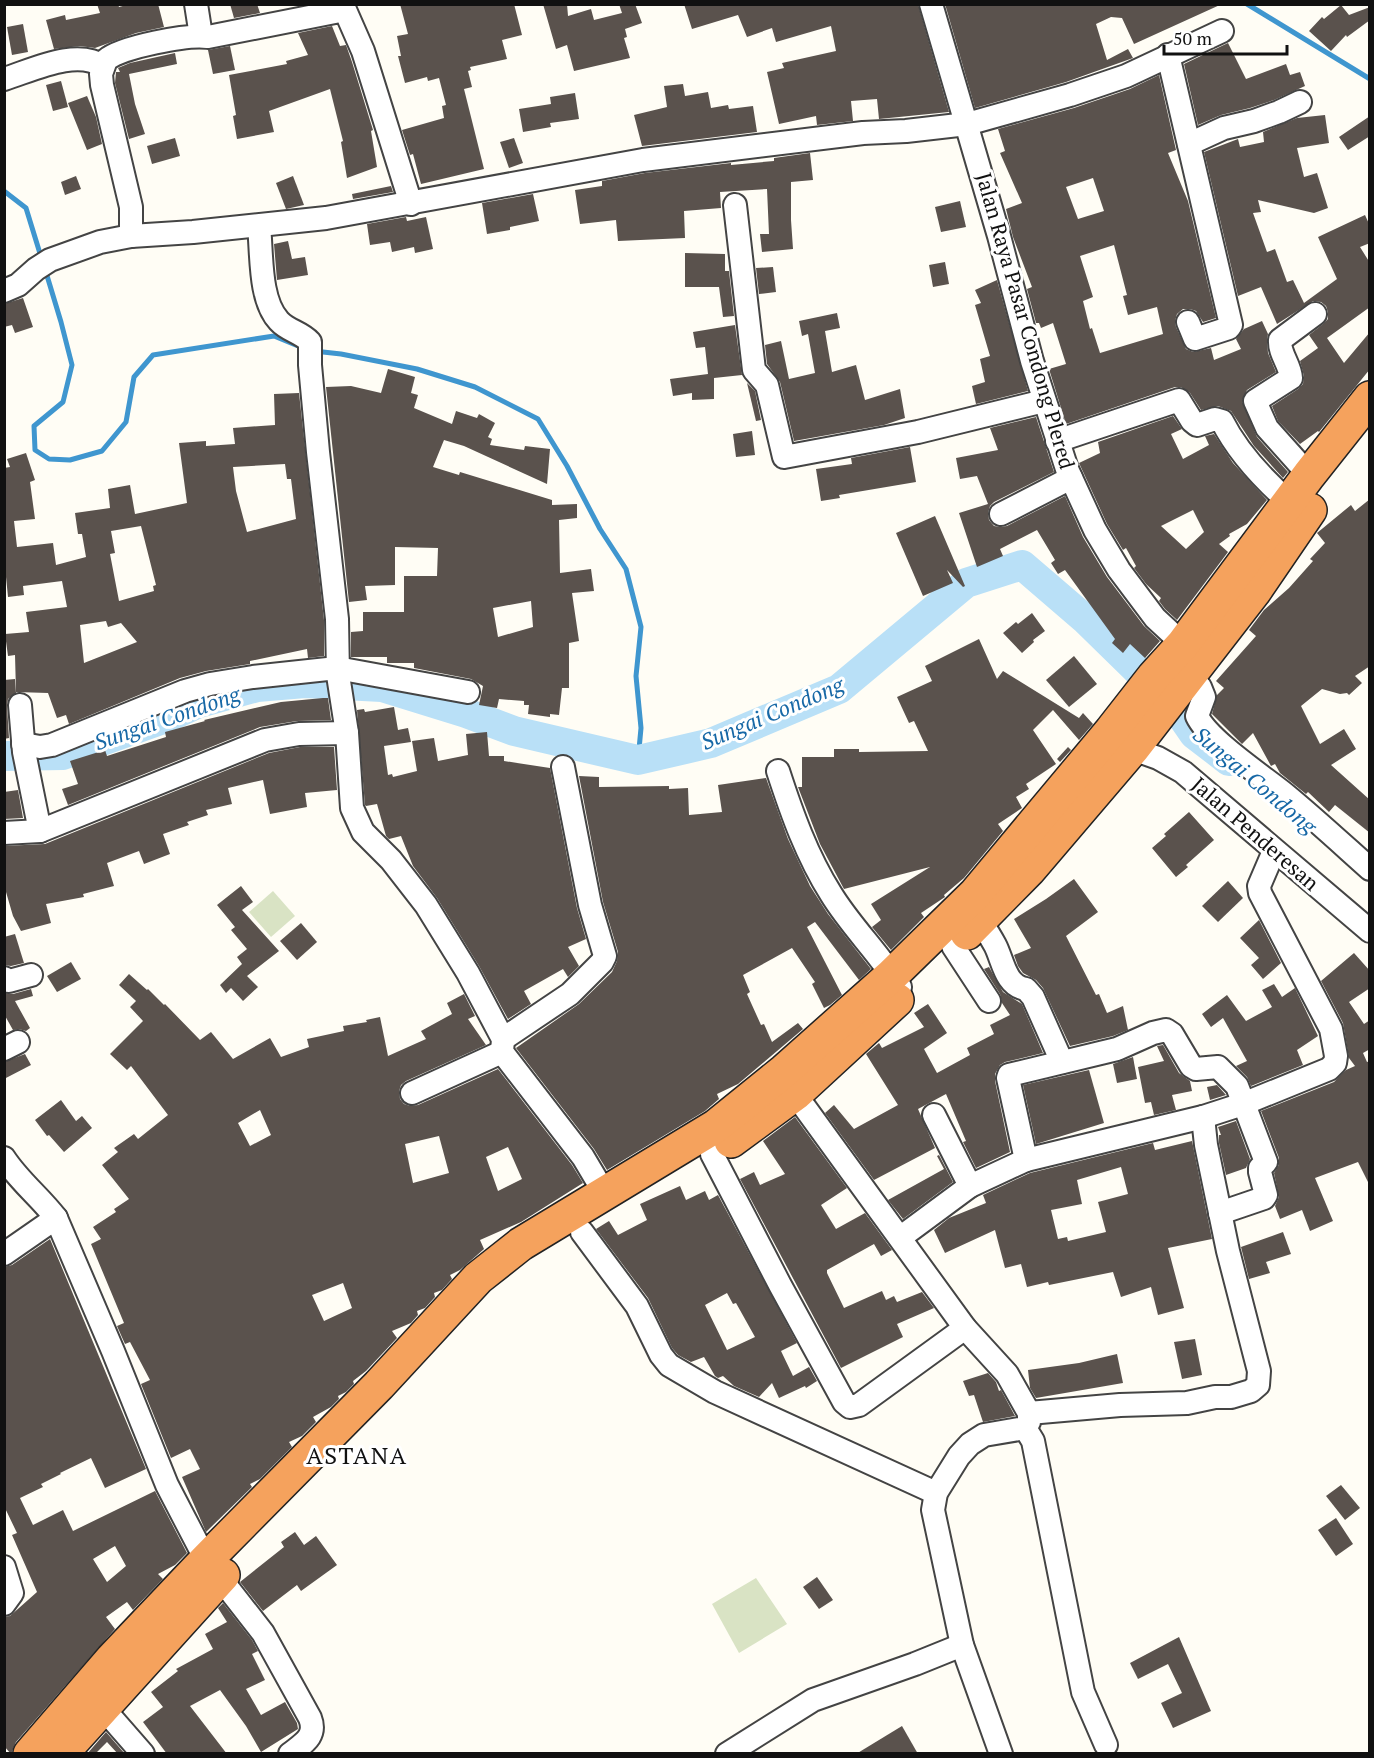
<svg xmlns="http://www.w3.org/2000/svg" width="1374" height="1758" font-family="'PT Serif',serif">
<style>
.cemetery{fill:#d9e3c4}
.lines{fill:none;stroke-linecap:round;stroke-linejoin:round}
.stream{stroke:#3f96cf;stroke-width:5}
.river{stroke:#b9e0f7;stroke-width:30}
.building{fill:#5a524d;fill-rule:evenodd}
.minor-casing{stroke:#444;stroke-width:26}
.highway-casing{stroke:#222;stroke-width:36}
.minor{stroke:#fff;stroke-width:22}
.highway{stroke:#f5a25d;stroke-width:33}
.labels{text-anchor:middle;stroke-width:6;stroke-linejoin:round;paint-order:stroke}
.street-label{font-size:21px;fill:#111;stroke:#fff}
.water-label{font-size:22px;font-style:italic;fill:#1768a6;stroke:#fff}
.quarter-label{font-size:24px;letter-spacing:1.5px;fill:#111;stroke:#fff}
</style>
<rect width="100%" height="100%" fill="#fffdf5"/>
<g class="cemetery">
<path d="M273,891L295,916L271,937L249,912Z"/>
<path d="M756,1578L787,1624L739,1653L712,1604Z"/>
</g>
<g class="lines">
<g class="stream">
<path d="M1247,4L1370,79"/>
<path d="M4,191L26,208L42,260"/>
<path d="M45,269L61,322L72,365L63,402L34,426L35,450L49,459L70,460L102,451L126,422L134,377L153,355L274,336L303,348"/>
<path d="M314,351L341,354L417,369L475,387L538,419L567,466L600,529L626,569L641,627L636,676L641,728L638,760"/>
</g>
<path class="river" d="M4,756L63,755L169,717L199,703L257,687L305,683L382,687L466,713L514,731L638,760L711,743L839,689L966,583L1022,565L1085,619L1176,708L1194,734L1229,761"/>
</g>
<g class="building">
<path d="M97,4H118L119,7L130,4H158L164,27L136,33L95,48L80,46L54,49L46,20L65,15L66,20L100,13Z"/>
<path d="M230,4H257L260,13L234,18Z"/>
<path d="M400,4H514L522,35L502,40L507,59L470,67L471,70L468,71L472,87L464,89L484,169L421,184L413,154L410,155L402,130L444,118L442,106L446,105L439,78L428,81L427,77L405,83L398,56H401L397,36L408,34Z"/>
<path d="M543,4H567L568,16L591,9L594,20L622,13L619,4H635L642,23L625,29L627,37L624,38L630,58L574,71L567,45L556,49Z"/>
<path d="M684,4H918L949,112L879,119L877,99L851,101L853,121L817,125L816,116L779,124L767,72L784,68L782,63L836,51L831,26L776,42L772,28L747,37L738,15L692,29Z"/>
<path d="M945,4H1222L1134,44L1122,18L1111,17L1096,24L1107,60L1128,49L1133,58L1066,82L975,108Z"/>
<path d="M1341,5L1349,15L1370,7V20L1347,37L1346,35L1331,51L1309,31L1322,17L1324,19Z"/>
<path d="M23,24L28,52L12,55L7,27Z"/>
<path d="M332,26L340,46L346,45L352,62L373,130L371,131L377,167L347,178L341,142L343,141L330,89L269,111L274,132L237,139L233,116L236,115L229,75L287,64L286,61L308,55L298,33Z"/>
<path d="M1228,43L1246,79L1286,64L1290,75L1300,72L1305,86L1274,100L1250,108L1221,115L1198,125L1184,64Z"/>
<path d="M230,46L235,70L213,74L208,50Z"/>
<path d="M175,53L177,64L129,74L135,104L145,134L129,139L115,83L116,72H120L118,68L130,63Z"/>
<path d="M1159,75L1176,150L1168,153L1188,201L1216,318L1203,322L1196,311L1190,309H1183L1177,314L1175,321L1176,327L1186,349L1193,352L1211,348L1214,360L1241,349L1236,339L1244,329L1262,321L1268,334L1267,340L1268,353L1276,372L1247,390L1242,401L1257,437L1288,472L1283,478L1254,446L1231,411L1218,406L1201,410L1190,393L1181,387H1175L1066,424L1049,369L1066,364L1053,323L1041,328L1039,323H1036L1027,289L1032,287L1013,237L1006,209L1022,203L1000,153L1005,151L998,129L1074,108L1130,89ZM1093,178L1104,211L1078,219L1066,187ZM1114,245L1127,295L1123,296L1128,315L1157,307L1163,334L1100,353L1092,328L1090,329L1083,301L1093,297L1080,256Z"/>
<path d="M61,81L68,107L53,111L46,85Z"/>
<path d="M683,84L685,96L708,92L711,108L728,105L729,109L753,106L757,132L642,146L634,115L667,107L664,86Z"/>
<path d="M575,93L579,119L550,123L551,127L523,132L519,109L551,104L550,97Z"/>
<path d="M87,96L96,117L102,144L87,150L68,103Z"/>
<path d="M1325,115L1329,143L1297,148L1304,177L1317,173L1328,208L1314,213L1258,200L1261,212L1253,213L1267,252L1275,249L1287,282L1293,280L1304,303L1337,279L1318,237L1365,215L1370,226V243L1360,247L1370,263V307L1327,338L1344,363L1370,332V369L1319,432L1318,431L1300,444L1278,421L1272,406L1298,389L1303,384L1304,376L1300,361L1318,348L1309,335L1323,324L1328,319V312L1326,306L1321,302L1313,301L1277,324L1261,287L1238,296L1204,152L1238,139L1240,147L1264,142L1263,132L1297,118Z"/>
<path d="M1370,116V136L1348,150L1339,137Z"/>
<path d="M175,138L180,156L152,164L147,146Z"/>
<path d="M514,138L523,163L509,168L500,142Z"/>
<path d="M810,153L813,180L791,182V220L793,249L762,252L760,234H769L767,189L720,192L721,208L684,211L685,238L618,241L616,220L580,224L575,190L602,186V181L645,173L731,163V165L774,161V158Z"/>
<path d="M76,176L81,189L65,195L61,182Z"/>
<path d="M293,176L304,205L286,209L276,183Z"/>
<path d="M391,186L393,192L353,199L352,194Z"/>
<path d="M533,194L539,221L510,227V230L487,234L482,203Z"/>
<path d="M960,201L966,227L941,232L935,207Z"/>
<path d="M406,217L407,221L426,217L433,249L415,253L414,247L392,252L390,242L370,245L367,224Z"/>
<path d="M288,241L292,259L305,257L308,275L277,280L274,244Z"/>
<path d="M685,253L725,254V271H729L734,316L723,317L719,287H685Z"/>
<path d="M945,262L949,284L933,287L929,265Z"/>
<path d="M773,267L776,292L759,294L756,268Z"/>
<path d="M997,280L1028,391L976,404L972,386L985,382L980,359L990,356L975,305L981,303L975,290Z"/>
<path d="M23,298L33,327L15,333L12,325L4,327V304Z"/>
<path d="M837,313L840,328L825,331L832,372L856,365L865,400L900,389L905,418L884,425L794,441L780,382L767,364L765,345L781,341L789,379L815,373L808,334L802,336L799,321Z"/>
<path d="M735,325L742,375L714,378V399L692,400V393L673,396L670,379L708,374L705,347L696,348L693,332Z"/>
<path d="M388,369L415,377L411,393L418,395L414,408L452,424L456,411L477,418L479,414L495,423L488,437L492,439L490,445L524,450L525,446L550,449L547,484L464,446L444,440L433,467L459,475L460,472L552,500V505L577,504V518L559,520L560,573L591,569L594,591L572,593L579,641L569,643V688H562L559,715L550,714V717L528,714L529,705H524V701L499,699L497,708L479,705L483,686L471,679L414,668V663H387V657H351V632L363,631V612H404V576H437L438,548L395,547V585L365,586L367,600L349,602L326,387L351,386L381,393ZM531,601L533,627L498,637L493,608Z"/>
<path d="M747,383L755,391L761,420L756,421Z"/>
<path d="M299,393L324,620V656L308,658L307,649L250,661V664L206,671L180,678L69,724L66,715L57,718L48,693L16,692L15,655L8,656L5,634L29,632L26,612L67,607L62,581L23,586L24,595L8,597L4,557V468L10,467L7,459L26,453L35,480L30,482L35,519L14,521L17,547L53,543L56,565L86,557L82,534H78L75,513L110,508L108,489L130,485L135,514L187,503L179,443L206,441V446L235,444L233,428L275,425L274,394ZM285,464L287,479H291L296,519L247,532L236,491L233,467ZM141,526L156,585L153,586L154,591L119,601L110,554L115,553L111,531ZM106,621L108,627L121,623L137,642L84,663L80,625Z"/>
<path d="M1173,416L1182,429L1171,434L1183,459L1209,445L1205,436L1214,434L1233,463L1267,500L1247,524L1229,534L1230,536L1219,544L1228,552L1177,620L1165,609L1159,601L1161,598L1146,584L1134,568L1136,566L1126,548L1123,550L1107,524L1079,463L1100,453L1098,442ZM1193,510L1204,532L1186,549L1161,526Z"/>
<path d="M1036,417L1054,472L994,502L990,506L988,513L989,520L994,526L1000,527L1007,526L1065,496L1083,537L1107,577L1144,626L1160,641L1145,658L1130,644L1123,653L1112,643L1115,639L1065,570L1058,574L1051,563L1055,560L1037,530L1000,549L1003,556L977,567L959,513L988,504L977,476L960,479L956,458L998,450L990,428Z"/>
<path d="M752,431L755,455L736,457L733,434Z"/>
<path d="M910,447L916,482L839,495L840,498L821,501L816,469L852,464L851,458Z"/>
<path d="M1370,499V666L1355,676L1362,683L1349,695L1347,693L1340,694L1322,689L1301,706L1320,744L1344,729L1356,749L1331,765L1370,800V833L1335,805L1329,812L1308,792L1306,794L1280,773L1275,764L1271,766L1253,733L1242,744L1212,714L1217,695L1224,688L1216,681L1256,636L1249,630L1264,610L1289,588L1313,561L1310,559L1325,543L1317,533L1351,505L1355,511Z"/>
<path d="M935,516L965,586L963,587L947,570L953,583L923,596L896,533Z"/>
<path d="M1032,613L1045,631L1033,640L1034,642L1022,653L1003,633L1016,622L1018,624Z"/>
<path d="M979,639L997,679L1003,671L1079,718L1083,713L1093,724L1079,740L1053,710L1033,730L1056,764L1026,784L1029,789L1016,797L1022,808L998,824L1003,831L964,878L944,895L945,897L921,913L924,917L891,950L872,927L881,920L871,904L930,867L844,889L820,844L798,787H802V757H834V749H859V752L928,751L914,721L909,723L897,697L932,681L925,666Z"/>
<path d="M1074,656L1097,684L1069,707L1046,680Z"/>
<path d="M15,679L16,693L8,699L7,706L9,738L4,739V680Z"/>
<path d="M323,698H328L331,720L297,721L260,727L68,805L62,789L78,784L70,761L105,750L107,756L166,737L165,732L205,721L204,720L281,702Z"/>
<path d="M394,707L398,730L408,728L411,742L384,746L388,775L392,774L393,777L417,771L412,741L434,738L438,761L468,755L466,734L487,732L489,756H504V761L550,768L577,908L586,939L568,947L579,966L568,977L563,969L524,991L531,1004L508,1019L479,966L437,898L413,866L401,836L389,839L386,836L377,804L366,806L365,805L357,710L364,709L365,712Z"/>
<path d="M300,747H334L337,790L305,793L307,807L270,814L263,780L228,788L232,804L206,810L208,815L187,822L189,825L163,834L170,854L144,864L139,851L107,863L114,886L83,894L84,897L46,904L51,923L21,931L13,916L6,892H4V846L45,844L269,753Z"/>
<path d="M1068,747L1071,750L1060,762L1057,759Z"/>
<path d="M579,776L599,777V787L669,786V789L688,788L689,815L722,812L718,785L766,778L788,839L810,886L828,914L871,969L859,980L815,922L807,927L842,995L830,1005L824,1008L812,984L815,982L792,948L743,975L750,992L747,994L761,1025L764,1024L772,1042L798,1023L803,1029L738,1084L717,1094L719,1099L705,1111L607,1170L594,1149L516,1048L579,1004L612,972L617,961L618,952L603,902Z"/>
<path d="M18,790L23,818L4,819V792Z"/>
<path d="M1189,812L1214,840L1186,865L1188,867L1176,877L1152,848L1166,836L1164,834Z"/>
<path d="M1074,879L1098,912L1066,936L1096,995L1099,994L1107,1013L1123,1006L1128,1030L1113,1036L1070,1046L1043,988L1036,980L1023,973L1018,966L1014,955L1031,948L1014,919L1046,899Z"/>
<path d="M1228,881L1243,898L1218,922L1202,906Z"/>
<path d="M241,886L253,902L242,910L279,951L247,976L258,987L243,1001L231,988L226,993L220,985L242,964L237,957L247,949L231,930L235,927L217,905Z"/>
<path d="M1259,920L1281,963L1263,979L1251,965L1259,958L1240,938Z"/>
<path d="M301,923L317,942L297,960L280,941Z"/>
<path d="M15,934L24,963L11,966L4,965V937Z"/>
<path d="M1354,953L1370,971V988L1349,1002L1364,1024L1370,1020V1049L1363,1053L1367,1062L1370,1061V1186L1358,1162L1315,1178L1333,1221L1310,1231L1302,1210L1280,1219L1275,1206L1279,1197L1274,1173L1279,1165V1158L1261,1111L1334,1082L1346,1070L1355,1066L1349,1058L1343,1023L1321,981Z"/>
<path d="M71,962L81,979L57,992L47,976Z"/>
<path d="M989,967L1003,992L1022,1004L1043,1053L1005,1062L1000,1065L995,1074V1081L1010,1152L976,1168L963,1142L966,1141L946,1094L918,1109L935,1148L874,1180L825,1113L834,1105L854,1129L898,1105L866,1054L879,1043L882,1048L924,1027L914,1013L928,1004L947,1033L924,1049L937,1073L970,1055L967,1048L994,1034L990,1025L1010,1015L1002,1003L1000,994L984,969Z"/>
<path d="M129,974L147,990L148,989L164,1005L165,1004L200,1040L211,1032L233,1059L270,1038L281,1057L309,1047L307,1039L344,1031L343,1026L367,1022L366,1020L380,1017L388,1056L426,1039L421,1031L452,1014L447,1003L464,994L475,1016L468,1019L486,1045L406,1081L401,1085L399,1091L400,1099L404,1104L410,1106L418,1105L498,1069L572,1165L583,1183L521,1222L480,1240L484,1249L460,1270L450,1275L452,1279L442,1290L434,1293L435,1297L425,1308L417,1311L418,1315L411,1323L392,1331L397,1338L366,1371L353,1381L354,1384L346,1392L338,1396L339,1399L331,1407L313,1417L316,1422L302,1436L289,1442L292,1447L260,1479L250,1484L252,1487L206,1532L182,1477L200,1469L190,1449L171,1458L141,1384L150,1380L130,1342L125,1344L117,1326L124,1323L91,1244L101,1239L93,1227L116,1212L114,1209L129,1199L102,1165L118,1152L114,1148L134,1134L138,1139L168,1115L131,1066L127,1070L110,1054L143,1021L130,1007L136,1001L119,985ZM260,1110L271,1135L250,1146L238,1123ZM439,1136L449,1173L413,1183L405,1144ZM508,1147L522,1179L498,1191L486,1157ZM343,1283L352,1308L324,1321L312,1295Z"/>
<path d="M1274,984L1282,997L1295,988L1318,1036L1297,1050L1303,1065L1251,1086L1247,1077L1236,1066L1247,1061L1223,1018L1211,1027L1202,1014L1227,995L1246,1021L1272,1007L1262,990Z"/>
<path d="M31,989L33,996L15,1001L30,1028L26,1031L19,1029L13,1030L4,1014V993L13,994Z"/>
<path d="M1163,1045L1179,1073L1190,1081L1192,1091L1172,1095L1176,1110L1154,1115L1151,1102L1145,1103L1138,1067L1164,1061L1157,1046Z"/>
<path d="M25,1054L31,1065L4,1079V1062Z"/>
<path d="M1133,1057L1137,1079L1117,1083L1113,1064Z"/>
<path d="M1089,1070L1104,1123L1036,1144L1023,1085Z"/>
<path d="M1217,1085L1226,1095L1210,1100L1207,1087Z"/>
<path d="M61,1100L76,1121L82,1116L92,1128L64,1152L49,1135L47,1136L35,1120Z"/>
<path d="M795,1117L847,1188L821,1205L836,1229L865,1213L892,1250L881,1256L874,1244L827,1270V1273L844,1308L882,1291L886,1300L894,1296L897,1302L922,1292L934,1308L897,1324L903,1337L841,1368L740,1179L754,1172L760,1185L785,1174L763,1141Z"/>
<path d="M1236,1121L1250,1159L1246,1168L1226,1175L1219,1143V1135H1221L1218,1127Z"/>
<path d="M1192,1141L1212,1239L1168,1248L1184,1308L1158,1315L1151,1287L1121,1297L1113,1272L1049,1285L1048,1282L1027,1287L1021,1264L1005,1268L995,1230L945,1253L934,1230L949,1218L986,1203L983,1195L1030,1173L1153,1143L1155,1150ZM1121,1167L1128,1194L1098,1202L1106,1232L1068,1241L1067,1237L1058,1239L1051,1210L1082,1204L1077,1180Z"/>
<path d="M939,1155L953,1182L903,1219L888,1200L944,1169L937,1156Z"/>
<path d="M680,1186L686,1200L705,1191L709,1200L718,1195L797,1343L781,1351L793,1376L809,1367L817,1381L806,1388L805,1386L779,1398L772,1383L759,1397L734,1386L723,1376L718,1378L715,1376L704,1357L691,1362L678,1355L672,1348L648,1298L596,1229L609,1221L618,1235L647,1220L640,1204ZM727,1293L733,1304L736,1303L755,1337L727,1350L705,1305Z"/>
<path d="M1283,1232L1291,1254L1266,1262L1270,1273L1249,1279L1241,1247Z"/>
<path d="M50,1239L146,1469L105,1488L91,1458L60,1473L61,1474L41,1484L43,1487L20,1498L33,1525L63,1510L73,1531L155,1491L187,1553L175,1565L158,1574L163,1579L133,1610L127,1602L106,1617L115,1629L16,1742L11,1754L4,1746V1617L10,1616L37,1592L12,1535L17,1533L4,1506V1267L12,1265ZM115,1546L126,1566L107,1582L93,1559Z"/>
<path d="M1195,1339L1202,1375L1182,1379L1174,1342Z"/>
<path d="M1117,1354L1123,1383L1036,1398L1030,1388L1028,1370L1079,1363Z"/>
<path d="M988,1373L996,1382L999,1391L1001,1390L1015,1416L983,1422L974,1395L969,1396L963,1381Z"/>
<path d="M1341,1485L1360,1508L1345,1520L1326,1496Z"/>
<path d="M1336,1518L1353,1544L1336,1556L1318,1530Z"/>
<path d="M295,1532L304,1545L316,1536L337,1565L301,1591L297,1585L263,1611L240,1582L284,1547L281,1542Z"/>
<path d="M817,1577L833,1600L819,1609L803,1587Z"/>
<path d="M223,1603L252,1640L258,1651L252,1654L265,1680L246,1689L261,1715L285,1702L297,1723L298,1729L261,1752L246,1726L220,1690L190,1706L227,1754H167L143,1722L163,1707L151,1692L178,1671L176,1669L213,1649L205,1634L227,1622L218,1608Z"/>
<path d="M1179,1637L1211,1711L1173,1728L1161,1703L1182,1693L1168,1664L1138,1679L1130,1663Z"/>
<path d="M902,1726L918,1754H856Z"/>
<path d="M106,1732L125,1754H118L107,1742L95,1754H87Z"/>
</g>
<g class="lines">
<defs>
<g id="minor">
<path d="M196,4L201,36"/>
<path d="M931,4L999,236L1032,361L1067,469L1095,530L1119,570L1155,618L1183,644"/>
<path d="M1168,55L1231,325L1229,328L1195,339L1188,322"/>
<path d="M4,79C33,70 76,48 103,66"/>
<path d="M1189,144L1224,128L1254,121L1279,112L1300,102"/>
<path d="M735,205L754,370L767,385L784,457L918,432L1044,401"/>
<path d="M259,226C262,254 259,300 279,321C288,331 301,332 310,342V365L318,452L337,619L338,675L347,733L352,808L363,832L391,860L426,905L468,973L503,1039L502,1052L583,1157L605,1194"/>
<path d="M131,236V207L102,85L101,74L106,60C121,47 188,34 208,37L345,10L363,51L411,204"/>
<path d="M4,291L18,285L36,269L50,260L100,242L131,236L193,232L326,218L643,160L863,133L906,131L967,124L1070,95L1126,76L1222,31"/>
<path d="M1057,441L1179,400L1192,421L1197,425L1215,419L1222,421C1238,453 1263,479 1289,502"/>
<path d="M1309,475L1267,428L1255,401L1291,378C1290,364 1279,354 1280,340L1315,314"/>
<path d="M1001,514L1071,478"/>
<path d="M1188,677L1200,687L1204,697L1197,716C1208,740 1264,777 1286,795C1315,819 1342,844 1370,869"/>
<path d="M20,705L24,752L40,831"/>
<path d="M23,744L40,747L52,745L185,691L210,684L253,677L337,668L468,692"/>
<path d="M1133,749L1158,758L1183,772L1370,931"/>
<path d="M778,771C792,814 807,856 831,894C851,927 880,954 900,987"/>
<path d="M4,833L40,831L265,740L299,734L347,733"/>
<path d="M980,920C985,928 990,936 995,945C1003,960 1005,986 1026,989L1033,997L1062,1062"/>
<path d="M953,946L989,1001"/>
<path d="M4,978L9,981L31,975"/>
<path d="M503,1039L570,994L602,962L605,956L590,905L563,767"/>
<path d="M4,1049L18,1042"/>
<path d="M412,1093L502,1052"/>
<path d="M795,1094L965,1328L1007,1374L1029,1413V1422L1025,1428L984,1435L970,1444L959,1456L936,1493L933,1510L962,1645L1001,1754"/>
<path d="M712,1154L780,1285L844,1402L850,1407L859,1405L965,1328"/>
<path d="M4,1158C19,1181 40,1197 56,1218L113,1351L167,1485L206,1560L263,1633L310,1718C317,1736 304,1743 290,1754"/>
<path d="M1026,1160L1203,1117"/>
<path d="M970,1186L1026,1160L1008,1078L1009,1075L1117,1049L1153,1033L1166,1030L1172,1034L1191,1066L1196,1069L1218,1067L1237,1086L1266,1162L1260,1168V1172L1266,1195L1264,1198L1220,1213"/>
<path d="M582,1232L637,1306L661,1355L669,1365L715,1392L936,1493"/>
<path d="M901,1237L970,1186L934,1115"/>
<path d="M4,1254L56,1218"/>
<path d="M1029,1413L1120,1405L1187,1403L1215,1397H1231L1251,1391L1258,1385L1259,1371L1228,1251L1206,1145L1203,1117L1243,1104L1329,1069L1335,1063L1336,1056L1331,1029L1260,893L1259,886L1274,851"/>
<path d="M1025,1428L1033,1441L1083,1692L1106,1745"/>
<path d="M4,1567L12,1593L4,1604"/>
<path d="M92,1699L102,1707L143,1754"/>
<path d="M727,1754L813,1700L915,1664L962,1645"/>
</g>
<g id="highway">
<path d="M967,933L1029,870L1134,747L1254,592L1310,510"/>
<path d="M731,1141L795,1094L897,1000"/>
<path d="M30,1754L112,1659L206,1560L379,1385L478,1278L521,1244L716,1126L784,1071L892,975L975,894L1111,731L1154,676L1183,644L1309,475L1370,398"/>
<path d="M61,1754L223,1575"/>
</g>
</defs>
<use href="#minor" class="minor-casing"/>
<use href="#highway" class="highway-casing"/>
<use href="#minor" class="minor"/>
<use href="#highway" class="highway"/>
</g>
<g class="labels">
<g class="street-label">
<text transform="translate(1025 321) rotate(74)" y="7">Jalan Raya Pasar Condong Plered</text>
<text transform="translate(1255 834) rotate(41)" y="7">Jalan Penderesan</text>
</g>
<g class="water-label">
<text transform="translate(772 713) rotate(-23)" y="8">Sungai Condong</text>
<text transform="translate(167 718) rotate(-19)" y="8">Sungai Condong</text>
<text transform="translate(1255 780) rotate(40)" y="8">Sungai Condong</text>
</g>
<g class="quarter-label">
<text x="357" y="1464">ASTANA</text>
</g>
</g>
<rect width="1374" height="1758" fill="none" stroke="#111111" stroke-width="12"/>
<path d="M1164 45v9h123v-9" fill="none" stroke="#111111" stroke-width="3"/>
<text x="1173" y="45" font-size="18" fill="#111111" stroke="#ffffff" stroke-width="4.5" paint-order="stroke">50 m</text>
</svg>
